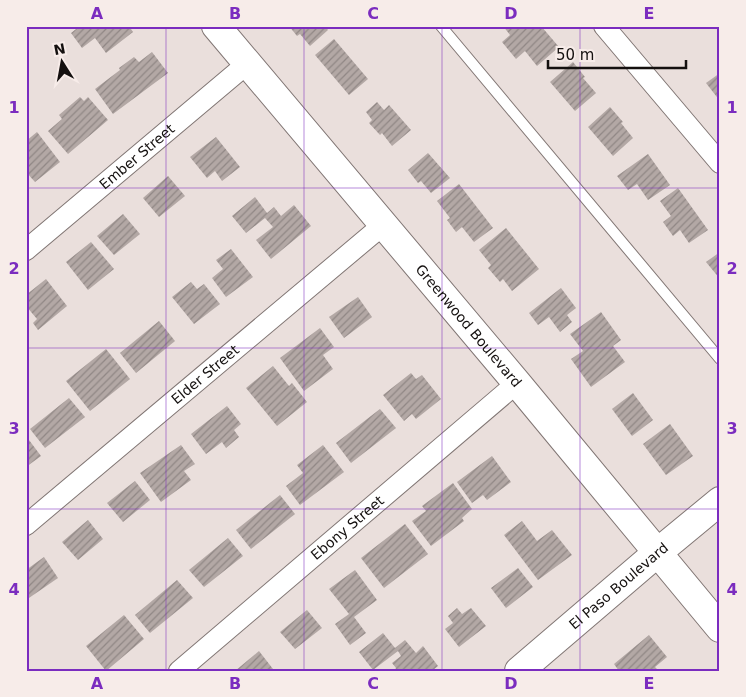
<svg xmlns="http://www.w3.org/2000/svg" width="746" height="697" font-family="'DejaVu Sans',sans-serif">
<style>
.building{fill:url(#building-hatch)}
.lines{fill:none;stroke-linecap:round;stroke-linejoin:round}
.lane-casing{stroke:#817674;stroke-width:12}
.street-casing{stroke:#817674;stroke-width:22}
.secondary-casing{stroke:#817674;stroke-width:30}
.lane{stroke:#fff;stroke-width:10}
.street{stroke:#fff;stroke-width:20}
.secondary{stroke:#fff;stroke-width:28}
.grid{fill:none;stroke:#7b2cbf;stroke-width:1;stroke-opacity:0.55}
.labels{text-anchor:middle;stroke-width:5;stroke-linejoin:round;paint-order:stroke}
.street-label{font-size:14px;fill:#14100f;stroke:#f7ece9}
.neatline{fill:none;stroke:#7b2cbf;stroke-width:2}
.grid-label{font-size:16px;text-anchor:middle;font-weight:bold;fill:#7b2cbf}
</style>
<defs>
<pattern id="building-hatch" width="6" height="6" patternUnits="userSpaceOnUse" patternTransform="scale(1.25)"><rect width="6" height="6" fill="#b3a8a5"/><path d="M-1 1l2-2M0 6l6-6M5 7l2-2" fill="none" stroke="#908785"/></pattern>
</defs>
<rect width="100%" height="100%" fill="#eadfdc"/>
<g class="building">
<path d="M80,26H129L133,32L106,53L95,38L82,48L71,33Z"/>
<path d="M289,26H325L328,30L310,46L300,34L297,36Z"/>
<path d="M503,26H541L559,47L537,66L525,51L516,59L502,42L510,35Z"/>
<path d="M334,39L368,79L349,95L315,55Z"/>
<path d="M152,52L168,73L113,114L95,89L120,70L119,68L134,57L139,62Z"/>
<path d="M573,62L585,77L583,78L596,93L575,111L550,82Z"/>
<path d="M720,73V101L706,83Z"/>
<path d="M80,97L84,101L88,97L108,120L68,154L48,131L62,119L59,115Z"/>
<path d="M377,102L384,110L389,105L411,130L392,146L382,133L380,135L369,123L372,120L366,112Z"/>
<path d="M610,107L623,122L621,123L633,138L613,156L588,127Z"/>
<path d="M37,132L60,162L35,182L26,172V141Z"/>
<path d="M216,137L240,167L222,181L215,171L207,178L190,157Z"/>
<path d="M428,153L450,178L431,193L421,181L418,183L408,170Z"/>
<path d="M648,154L670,185L648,200L637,184L628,190L617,176Z"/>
<path d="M168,176L185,196L159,217L143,198Z"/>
<path d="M459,184L493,228L474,242L462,227L456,232L447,220L450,218L437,201Z"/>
<path d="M678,188L708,230L689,243L680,230L673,236L663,222L671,216L660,201Z"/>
<path d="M255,197L267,213L274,207L281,216L294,205L311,226L271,259L256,240L273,227L265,218L246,233L232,216Z"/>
<path d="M123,214L140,234L114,255L97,236Z"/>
<path d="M506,228L539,269L512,291L503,279L500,282L488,268L491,265L479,250Z"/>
<path d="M91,242L114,269L88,290L66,262Z"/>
<path d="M231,249L253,277L226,297L212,278L223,269L216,260Z"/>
<path d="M720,252V279L706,262Z"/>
<path d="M46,279L67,306L38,330L33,323L37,319L26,306V295Z"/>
<path d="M191,282L197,289L204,284L220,304L194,324L172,297Z"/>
<path d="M561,288L576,308L567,315L572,322L560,332L549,317L538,325L529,313Z"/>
<path d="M358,297L372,317L344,338L329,317Z"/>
<path d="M601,312L621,340L613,346L625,362L591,387L571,359L583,351L570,334Z"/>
<path d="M159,321L175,341L136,373L120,353Z"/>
<path d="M320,328L334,347L323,355L333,369L304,391L280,358Z"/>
<path d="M106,349L130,379L90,411L66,381Z"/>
<path d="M273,366L289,386L292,383L307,402L277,426L246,388Z"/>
<path d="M411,373L416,379L422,375L441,399L416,419L412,414L404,421L383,395Z"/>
<path d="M633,393L653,420L632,436L612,409Z"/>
<path d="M69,398L85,417L45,448L30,429Z"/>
<path d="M227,406L241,424L234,430L239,437L226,448L222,442L206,454L191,434Z"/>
<path d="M380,409L396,428L351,463L336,443Z"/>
<path d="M670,424L693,456L666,475L643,444Z"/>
<path d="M26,436L41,456L26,467Z"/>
<path d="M181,445L195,464L184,471L191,480L161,502L140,473Z"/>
<path d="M323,445L344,472L300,505L286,486L303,473L297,465Z"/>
<path d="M492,456L511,482L487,500L483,495L472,503L457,482Z"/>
<path d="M135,481L150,500L123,522L107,503Z"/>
<path d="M453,483L472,509L462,518L464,521L431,546L412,521L426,511L422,506Z"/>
<path d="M280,495L295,514L251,549L236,530Z"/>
<path d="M88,520L103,539L78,560L62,542Z"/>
<path d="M522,521L537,541L552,530L572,555L538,580L504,535Z"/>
<path d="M405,524L428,554L384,588L361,558Z"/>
<path d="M228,538L243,556L204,587L189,570Z"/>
<path d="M44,557L58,578L26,600V570Z"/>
<path d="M518,568L533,587L506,608L491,588Z"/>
<path d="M355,570L377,600L354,617L366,633L350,645L335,624L349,614L329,589Z"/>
<path d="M177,580L193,598L150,633L135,615Z"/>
<path d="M457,608L462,614L471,608L486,626L459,647L445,629L453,623L448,616Z"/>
<path d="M307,610L322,628L295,649L280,632Z"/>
<path d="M124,615L144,639L106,671L86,646Z"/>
<path d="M383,633L395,648L405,640L416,653L423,646L438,666L432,671H394L396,668L392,663L401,656L398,651L373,670L359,652Z"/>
<path d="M649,635L667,657L655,667L658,670L619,671L614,664Z"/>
<path d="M259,651L273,669L271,671H235Z"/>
</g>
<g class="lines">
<defs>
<path id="lane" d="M441,26L720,359"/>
<g id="street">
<path d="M604,26L720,163"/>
<path id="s1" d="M26,250L248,63"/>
<path id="s2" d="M26,525L383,225"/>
<path id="s3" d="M179,671L517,383"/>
</g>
<g id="secondary">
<path id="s4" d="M216,26L517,383L720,628"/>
<path id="s5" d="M519,671L657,553L720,501"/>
</g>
</defs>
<use href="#lane" class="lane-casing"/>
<use href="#street" class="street-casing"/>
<use href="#secondary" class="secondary-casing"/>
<use href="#lane" class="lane"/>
<use href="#street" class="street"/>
<use href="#secondary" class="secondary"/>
</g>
<path class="grid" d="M166,26V671M304,26V671M442,26V671M580,26V671M26,188H720M26,348H720M26,509H720"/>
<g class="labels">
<g class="street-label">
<text dy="5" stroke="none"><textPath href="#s1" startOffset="145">Ember Street</textPath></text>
<text dy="5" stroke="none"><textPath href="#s4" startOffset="392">Greenwood Boulevard</textPath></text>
<text dy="5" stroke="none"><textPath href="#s2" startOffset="234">Elder Street</textPath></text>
<text dy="5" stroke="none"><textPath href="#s3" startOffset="221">Ebony Street</textPath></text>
<text dy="5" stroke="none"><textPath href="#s5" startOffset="131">El Paso Boulevard</textPath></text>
</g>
</g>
<rect width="746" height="697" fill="none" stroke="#f7ece9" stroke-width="55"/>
<g transform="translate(62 62) rotate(349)" stroke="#f7ece9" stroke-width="4" paint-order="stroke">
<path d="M0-4L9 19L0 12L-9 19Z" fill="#14100f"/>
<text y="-8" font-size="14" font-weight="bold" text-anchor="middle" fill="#14100f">N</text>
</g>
<path d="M548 60v8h138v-8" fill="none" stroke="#14100f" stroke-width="2.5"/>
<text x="556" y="60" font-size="15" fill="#14100f" stroke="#f7ece9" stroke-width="4" paint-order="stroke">50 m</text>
<rect x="28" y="28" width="690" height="642" class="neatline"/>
<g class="grid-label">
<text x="97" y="19">A</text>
<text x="235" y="19">B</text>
<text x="373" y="19">C</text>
<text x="511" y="19">D</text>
<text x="649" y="19">E</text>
<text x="14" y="113">1</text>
<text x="732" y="113">1</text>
<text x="14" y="274">2</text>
<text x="732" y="274">2</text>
<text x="14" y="434">3</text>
<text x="732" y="434">3</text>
<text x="14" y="595">4</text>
<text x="732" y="595">4</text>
<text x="97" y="689">A</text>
<text x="235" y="689">B</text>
<text x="373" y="689">C</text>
<text x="511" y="689">D</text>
<text x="649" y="689">E</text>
</g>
</svg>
